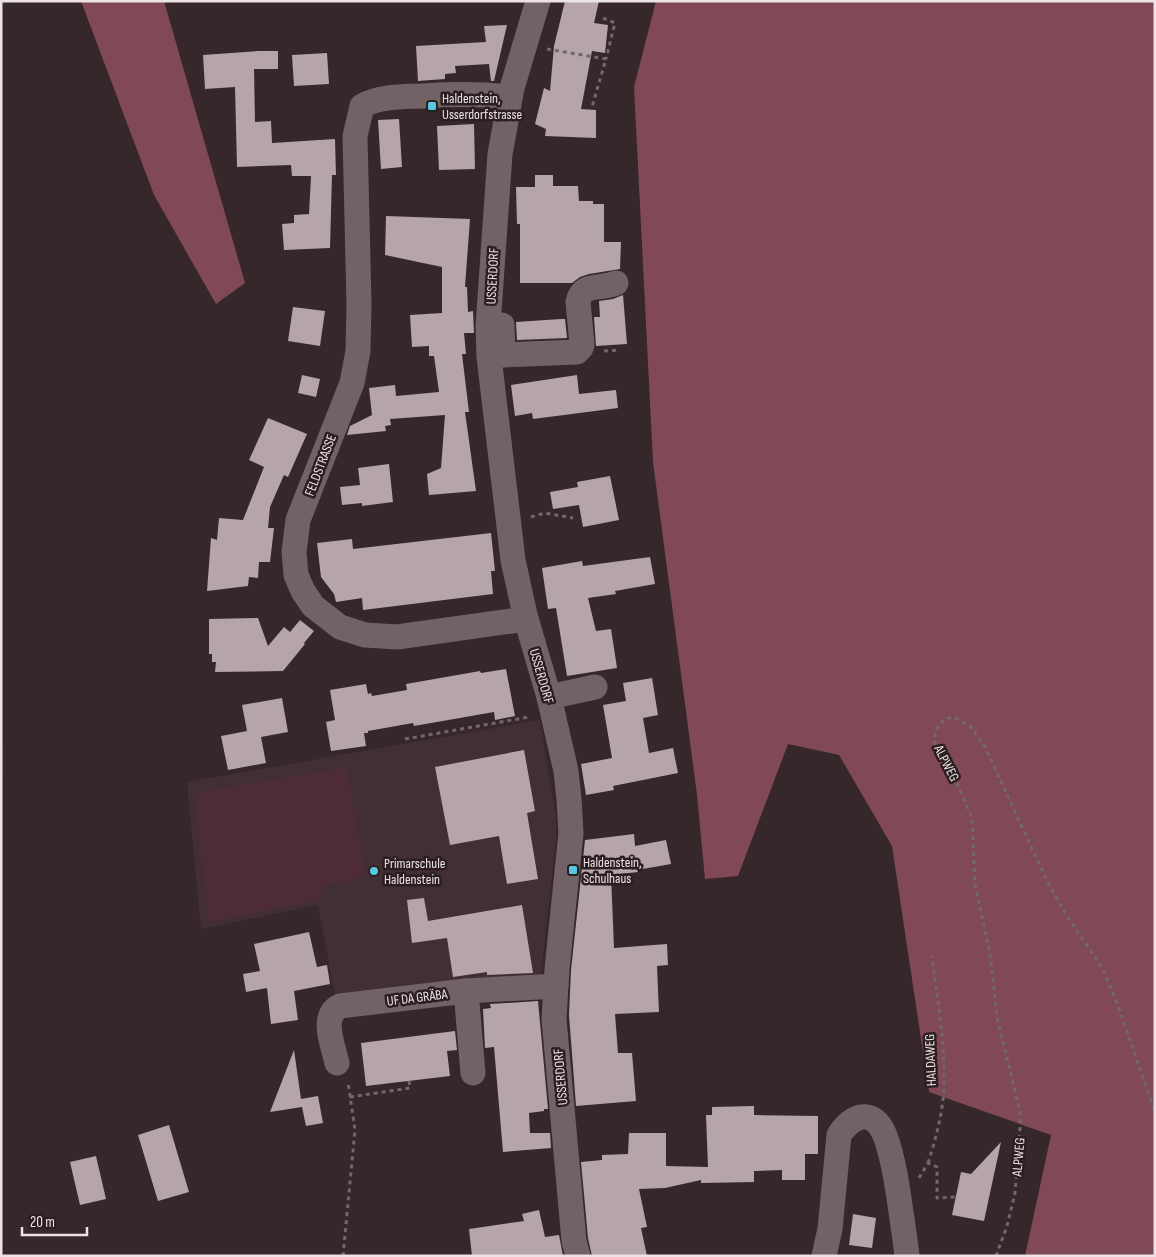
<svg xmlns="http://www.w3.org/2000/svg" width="1156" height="1257" font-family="'Sofia Sans Condensed',sans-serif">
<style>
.built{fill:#422f34}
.green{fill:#4d2c35}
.forest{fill:#814858}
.building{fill:#b5a4a8}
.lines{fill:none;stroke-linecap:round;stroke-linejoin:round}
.path{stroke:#736769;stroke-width:3;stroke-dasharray:4 4;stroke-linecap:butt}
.minor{stroke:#716265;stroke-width:25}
.poi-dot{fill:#56c9e0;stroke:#2b1e21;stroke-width:2}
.labels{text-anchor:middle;stroke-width:5;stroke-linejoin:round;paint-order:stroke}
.poi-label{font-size:14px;fill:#ece3e5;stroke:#2b1e21;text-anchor:start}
.street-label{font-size:14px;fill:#ece3e5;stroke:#2b1e21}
</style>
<rect width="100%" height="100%" fill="#35272a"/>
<path class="built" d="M540,720L556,817V838L541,974L336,1001L318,905L201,929L187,782Z"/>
<path class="green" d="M346,767L366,876L325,886L317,900L209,922L194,793Z"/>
<g class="forest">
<path d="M81,1H164L245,283L216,304L154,195Z"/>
<path d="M656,1H1155V1256H1025L1051,1135L929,1092L892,846L839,755L788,744L738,876L705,879L697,795L653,462L634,87Z"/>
</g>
<g class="building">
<path d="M565,1H599L594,23L608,25L605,53L592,51L581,109L596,110V138L545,136L546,129L535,124L544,88L550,91L554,46Z"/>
<path d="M507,25L494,81H491L489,64L455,66L456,73L445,74V79L418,81L416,46L486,42L484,26Z"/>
<path d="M258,51H278V69H254L255,122L271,121L272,143L335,139L336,175H332L330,248L284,250L282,224L294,223V215L309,214L311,176H292L291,165L237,167L235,87L205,89L203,55Z"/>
<path d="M327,53L329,84L294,86L292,55Z"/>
<path d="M399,119L402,167L381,169L378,120Z"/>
<path d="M474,124L475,169L439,170L437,126Z"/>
<path d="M535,175H553V186H578L579,201H593V204H604V242H621L620,269L589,274L580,277L572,283H520V224H517L516,187H535Z"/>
<path d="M386,216L470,219L465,287H467L468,312L473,311L474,333H464L466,354H462L469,412H465L476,491L429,495L427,474L441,468L445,415L390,419L391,425L385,426L386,431L347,435L350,426L372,415L369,388L395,385L396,396L439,392L434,356H429V346L412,347L410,315L442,313V267L385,255Z"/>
<path d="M623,295L627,344L596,346L594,317H600L599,301L613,299Z"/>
<path d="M293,307L325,311L320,346L288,341Z"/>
<path d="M561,319H565L567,338L517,340L516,322Z"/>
<path d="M302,375L320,379L316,397L298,393Z"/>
<path d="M577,375L579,394L616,390L618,408L533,419L532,413L515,416L511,385Z"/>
<path d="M268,418L307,434L288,477L284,475L270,507L268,528H274L270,562H259L258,578L249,577L248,586L207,591L211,538L217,540L219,518L243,520L264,467L249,460Z"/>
<path d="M389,464L393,502L362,506V503L342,505L340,487L360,485L358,468Z"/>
<path d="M610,476L619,520L583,527L579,505L553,509L550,492L578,487L577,482Z"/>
<path d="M491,533L495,571H491L493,594L363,610L362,598L336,602L334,594L321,577L317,543L352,539L353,549Z"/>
<path d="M650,557L655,584L615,591L616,594L588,598L596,631L611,629L617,668L567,676L556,608L548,609L542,568L582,561L583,566Z"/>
<path d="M258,618L268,646L284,627L290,632L300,620L314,631L304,643L305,644L283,671L215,672L216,662H212V654H209V619Z"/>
<path d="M506,669L515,716L495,720L494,712L414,726L413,723L368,731V733H364L366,746L331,751L326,722L335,720L330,690L366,684L368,694L371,693L372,696L407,690L406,684L480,671L481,673Z"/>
<path d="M652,678L658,715L643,718L649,753L673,748L678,773L613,786L614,790L586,795L581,764L612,758L603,705L626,701L623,683Z"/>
<path d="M282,698L288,732L261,737L266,763L228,770L221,736L247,731L242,705Z"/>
<path d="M524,750L535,811L527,813L538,879L507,884L499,836L450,845L435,767Z"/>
<path d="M634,834L635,846L666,840L671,864L637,870L638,872L611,875L614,948L667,944L668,965L657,966L659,1012L615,1014L618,1053H632L636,1101L576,1106L569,1015L571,970L585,840Z"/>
<path d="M424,898L428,921L522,905L533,973L487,975V972L453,977L447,938L412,943L407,900Z"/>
<path d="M309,932L317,967L327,965L330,984L294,991L298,1020L271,1024L267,988L246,992L243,974L260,971L254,944Z"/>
<path d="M538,1001L548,1109H544V1111L529,1113L530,1133H550L551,1148L503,1152L494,1047L485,1048L483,1009L491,1008L490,1004Z"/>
<path d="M455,1031L457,1050L447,1051L450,1076L366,1086L361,1043Z"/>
<path d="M294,1050L301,1099L318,1096L323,1123L306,1126L302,1107L270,1112Z"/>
<path d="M754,1106V1115L818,1116V1154H805V1180H782V1170L754,1171V1182L701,1183V1180L665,1188L639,1189L647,1227L641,1228L647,1256H592L588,1238L581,1162L602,1160V1155L628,1154L629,1133H666V1166L708,1167L706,1115H712V1107Z"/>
<path d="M169,1125L189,1192L158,1201L138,1135Z"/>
<path d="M1001,1142L984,1221L952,1215L961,1172L971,1174Z"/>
<path d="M96,1156L106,1199L80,1205L70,1162Z"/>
<path d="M539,1210L545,1237L559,1235L563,1256H472L469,1229L524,1221L522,1214Z"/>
<path d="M853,1214L876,1218L872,1248L849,1245Z"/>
</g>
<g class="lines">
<g class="path">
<path d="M603,18L615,23L606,59"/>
<path d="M547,49L606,59L592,107"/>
<path d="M604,351L618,350"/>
<path d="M531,517L545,513L573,518"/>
<path d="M405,739L529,717"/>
<path d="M1,750V774"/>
<path d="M350,1097L410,1088L409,1081"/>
<path d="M928,1163C937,1135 945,1105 944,1076C944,1036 937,996 932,956"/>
<path d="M919,1178L928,1163L937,1167V1198L956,1197"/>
<path d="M343,1256L355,1130L348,1082"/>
<path d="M996,1256L1007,1226L1015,1193L1021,1116L997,1017L990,954L975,884L972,818L953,774L935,745V734L939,724L946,719L954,717L971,727L985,747L1048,883L1068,918L1101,966L1114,995L1155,1111"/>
</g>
<g class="minor">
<path d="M538,1L512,88L500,154L488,326L489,357L513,560L525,615L549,697L566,771L569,799L571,833L557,969L554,1019L574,1241L578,1256"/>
<path d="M510,97C481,94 452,94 423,96C402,97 381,96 362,106L355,136L359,304L358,351L352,383L298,520L294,552L296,575L303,591L313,606L340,627L365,635L397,637L526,619"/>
<path d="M502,325L503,355L577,352L581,348L582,344L578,302C582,282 600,290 616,283"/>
<path d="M549,697L595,687"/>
<path d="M466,991L473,1073"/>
<path d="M337,1063C333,1045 320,1016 340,1006L466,991L556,986"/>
<path d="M824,1256L830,1229L839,1135C850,1118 870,1106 883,1131C890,1146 893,1163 896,1179C900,1205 904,1230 907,1256"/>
</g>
</g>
<g class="poi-dot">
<rect x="427" y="101" width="10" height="10" rx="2.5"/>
<rect x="568" y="865" width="10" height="10" rx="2.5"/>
<circle cx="374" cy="871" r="5"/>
</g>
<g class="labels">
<g class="poi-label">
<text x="442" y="103">Haldenstein,<tspan x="442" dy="16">Usserdorfstrasse</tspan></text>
<text x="583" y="867">Haldenstein,<tspan x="583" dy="16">Schulhaus</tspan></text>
<text x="384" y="868">Primarschule<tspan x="384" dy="16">Haldenstein</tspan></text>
</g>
<g class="street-label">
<text transform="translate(492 276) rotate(-87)" y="5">USSERDORF</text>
<text transform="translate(320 465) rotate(-69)" y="5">FELDSTRASSE</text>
<text transform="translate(542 676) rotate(74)" y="5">USSERDORF</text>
<text transform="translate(947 763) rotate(63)" y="5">ALPWEG</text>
<text transform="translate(417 997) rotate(-7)" y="5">UF DA GRÄBA</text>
<text transform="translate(930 1060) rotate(-92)" y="5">HALDAWEG</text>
<text transform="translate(560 1077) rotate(-95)" y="5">USSERDORF</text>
<text transform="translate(1018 1157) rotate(-85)" y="5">ALPWEG</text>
</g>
</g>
<rect width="1156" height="1257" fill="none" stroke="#ece3e5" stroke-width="5"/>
<path d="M22 1227v8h65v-8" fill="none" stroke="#ece3e5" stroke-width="2.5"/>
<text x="30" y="1227" font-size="15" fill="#ece3e5" stroke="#2b1e21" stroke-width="4" paint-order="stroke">20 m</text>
</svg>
